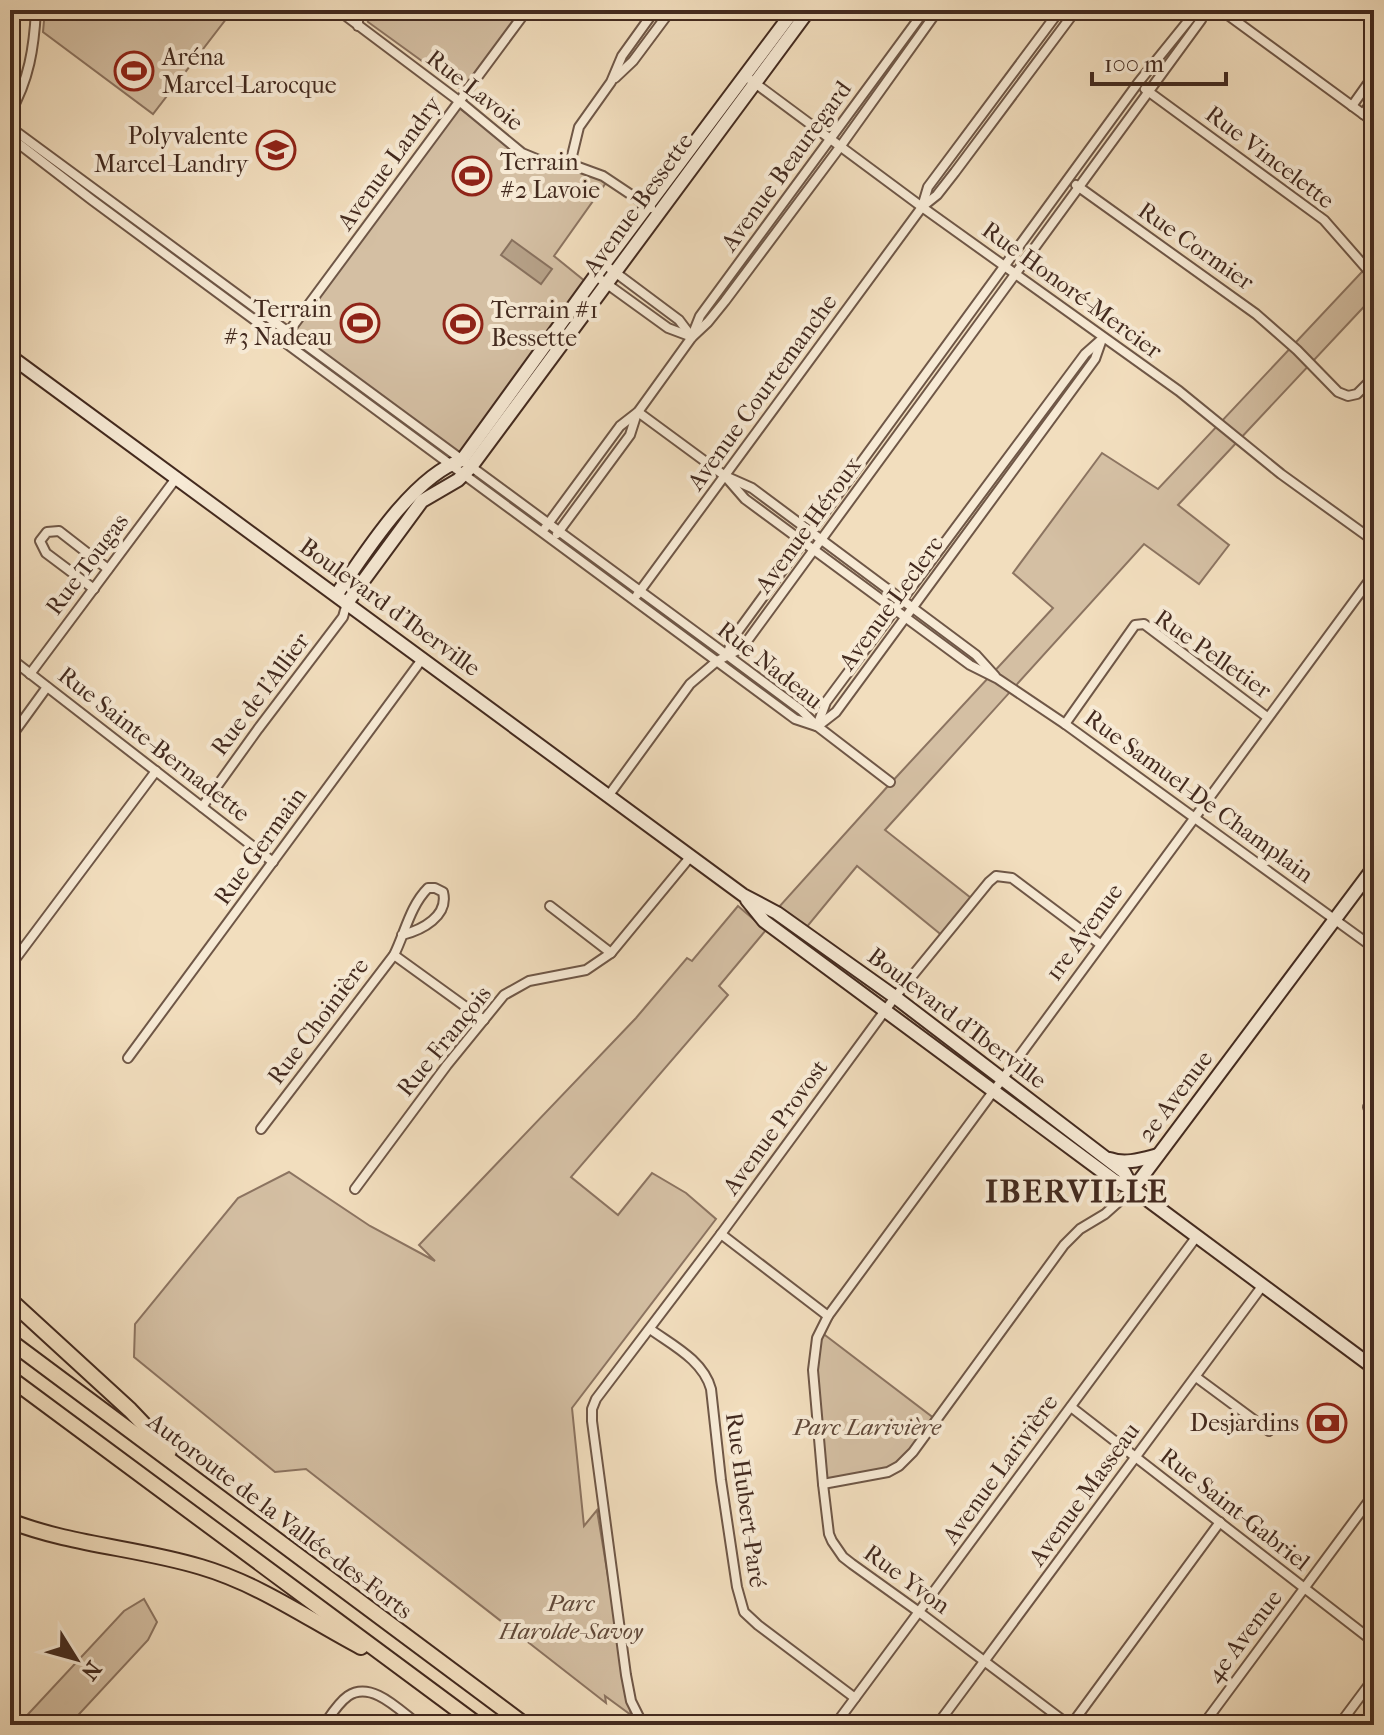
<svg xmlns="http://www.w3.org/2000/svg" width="1384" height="1735" font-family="'IM FELL French Canon',serif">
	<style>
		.green { fill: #d4bfa3; stroke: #8c7461; stroke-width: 2 }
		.water { fill: #b6a188; stroke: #88715e; stroke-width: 2 }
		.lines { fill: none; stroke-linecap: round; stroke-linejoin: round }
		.street-casing { stroke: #6f5747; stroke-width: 12 }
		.secondary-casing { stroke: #432a1f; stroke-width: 16 }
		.highway-casing { stroke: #432a1f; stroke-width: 18 }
		.street { stroke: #f7ead5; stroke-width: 8 }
		.secondary { stroke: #f7ead5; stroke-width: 12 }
		.highway { stroke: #f2debe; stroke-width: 14 }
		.labels { text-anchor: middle; stroke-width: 8; stroke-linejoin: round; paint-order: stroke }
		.poi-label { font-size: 24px; fill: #432a1f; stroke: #f7ead5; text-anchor: start }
		.street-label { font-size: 24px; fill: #432a1f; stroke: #f7ead5 }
		.park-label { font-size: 24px; font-style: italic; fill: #604839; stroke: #f7ead5 }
		.district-label { font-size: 32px; font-weight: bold; letter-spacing: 2px; fill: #432a1f; stroke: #f7ead5 }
	</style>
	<rect width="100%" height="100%" fill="#f2debe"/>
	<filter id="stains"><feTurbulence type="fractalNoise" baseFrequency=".0025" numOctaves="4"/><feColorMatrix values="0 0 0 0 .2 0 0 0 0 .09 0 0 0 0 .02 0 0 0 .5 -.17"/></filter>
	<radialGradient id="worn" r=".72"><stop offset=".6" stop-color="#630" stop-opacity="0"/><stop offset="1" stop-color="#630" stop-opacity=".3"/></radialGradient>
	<g class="green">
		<polygon points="45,10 233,10 153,114 43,32"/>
		<polygon points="364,10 531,10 469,95 368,22"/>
		<polygon points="459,108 519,152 610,177 554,256 586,282 462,460 289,332"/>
		<polygon points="1374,259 1374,296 1178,505 1229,545 1199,584 1144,544 885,830 971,898 944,937 857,866 806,928 778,908 888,786 1053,608 1013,573 1102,453 1158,489"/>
		<polygon points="738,906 766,930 719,986 728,995 571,1177 618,1215 652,1173 686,1193 716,1219 572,1408 584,1526 597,1510 631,1715 605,1696 606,1703 306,1469 275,1472 134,1357 135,1324 238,1198 289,1172 370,1226 435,1261 419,1245 636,1018 687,958 692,961"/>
		<polygon points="817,1329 935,1419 896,1467 823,1484 814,1409"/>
		<polygon points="144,1599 157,1622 148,1640 69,1725 18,1725 124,1611"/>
	</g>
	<polygon class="water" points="512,240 552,269 541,284 501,255"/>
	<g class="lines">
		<defs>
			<g id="street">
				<polyline points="338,10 459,101 522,153 539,160 570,164 603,176 651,208"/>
				<polyline points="1221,10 1374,122"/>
				<polyline points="358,26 358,10"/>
				<polyline points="744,75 922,207 1179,391 1281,474 1374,541"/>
				<polyline points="615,78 633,61 671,10"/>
				<polyline points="1145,89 1324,220 1374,277"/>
				<polyline points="1352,106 1374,75"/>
				<path d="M10,113C29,80 34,48 36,10"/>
				<polyline points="1363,114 1374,99"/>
				<polyline points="10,130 18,133 727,655 801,710 817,726 890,782"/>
				<polyline points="10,137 92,200 795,719 816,726"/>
				<polyline points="570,164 579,127 611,82 622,56 655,10"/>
				<polyline points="1076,185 1256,314 1297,350 1338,392 1348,396 1357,394 1374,377"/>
				<polyline points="922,207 928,187 1060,10"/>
				<polyline points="604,264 679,320 691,336"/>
				<polyline points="596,276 668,328 692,337"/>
				<polyline points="287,334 527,10"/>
				<polyline points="692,336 700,316 925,10"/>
				<polyline points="638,412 725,476 752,488 976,655 995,676"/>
				<polyline points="725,476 745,499 970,665 998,679 1065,724 1374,948"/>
				<polyline points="545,528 620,426 638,412 692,337 708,322 725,301 840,147 938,10"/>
				<polyline points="557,534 630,435 637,413"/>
				<polyline points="94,589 46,553 40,541 47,532 59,531 108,569"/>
				<polyline points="637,595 922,207 937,195 955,172 1076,10"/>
				<polyline points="727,655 733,638 1138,83 1197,10"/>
				<polyline points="10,658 273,862"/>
				<polyline points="30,674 177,477"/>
				<polyline points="1065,724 1135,625 1144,624 1267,717"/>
				<polyline points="817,726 826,702 1085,354 1103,338"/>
				<polyline points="818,726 836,712 1095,359 1101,342"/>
				<polyline points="10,738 47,687"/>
				<polyline points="609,795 690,684 717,661 742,648 1201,20 1205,10"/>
				<polyline points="202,807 258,729 343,617 347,603"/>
				<polyline points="550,906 611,953"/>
				<polyline points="394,955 484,1020"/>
				<polyline points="10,966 156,771"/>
				<polyline points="128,1058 423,658"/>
				<polyline points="1368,1107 1374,1100"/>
				<path d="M261,1129L394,955C405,933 410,906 428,888H435L443,892C449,916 422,930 402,935"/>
				<polyline points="355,1189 447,1065 504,995 529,981 586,970 611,953 691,856"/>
				<polyline points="721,1234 828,1316"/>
				<path d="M650,1329C672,1345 703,1360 711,1389L721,1480L737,1587L744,1612L758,1625L855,1698"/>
				<polyline points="1196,1377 1269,1431"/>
				<polyline points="1071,1407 1374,1642"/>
				<polyline points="823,1484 888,1472 899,1466 913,1452 1064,1245 1080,1229 1105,1214 1133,1189"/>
				<path d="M324,1725C331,1715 338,1703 348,1696C372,1680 400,1711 419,1725"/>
				<polyline points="643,1725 631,1701 626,1675 592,1421 592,1409 596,1399 721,1234 895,997 989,882 996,876 1012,878 1100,944"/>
				<polyline points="835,1725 1197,1236"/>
				<polyline points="937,1725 1263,1285"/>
				<polyline points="1069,1725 919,1612 852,1564 843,1557 832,1541 829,1534 823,1484 813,1370 817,1338 828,1316 1374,574"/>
				<polyline points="1071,1725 1220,1522"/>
				<polyline points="1203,1725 1374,1494"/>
				<polyline points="1339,1725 1374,1678"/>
			</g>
			<g id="secondary">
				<polyline points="10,356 743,895 777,913 895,997 1124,1172 1133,1189"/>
				<path d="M337,594C365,553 413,476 462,460L604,264L794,10"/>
				<polyline points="347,603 422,501 458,480 471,467 809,10"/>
				<polyline points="747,900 764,921 1115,1181 1133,1189 1374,1368"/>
				<path d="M1110,1159C1125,1165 1143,1159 1158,1155"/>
				<polyline points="1133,1189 1374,867"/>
			</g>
			<g id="highway">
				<polyline points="10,1300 130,1410 169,1451"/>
				<polyline points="10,1341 525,1725"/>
				<polyline points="10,1378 478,1725"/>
				<path d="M10,1521C71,1545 139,1548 201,1567C259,1584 308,1619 361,1647"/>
			</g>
		</defs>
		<use href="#street" class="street-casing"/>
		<use href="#secondary" class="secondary-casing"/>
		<use href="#highway" class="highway-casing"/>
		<use href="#street" class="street"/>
		<use href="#secondary" class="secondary"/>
		<use href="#highway" class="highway"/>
	</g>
	<defs>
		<symbol id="stadium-ring" viewBox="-11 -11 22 22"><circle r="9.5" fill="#f7ead5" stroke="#8f2418" stroke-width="1.5"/><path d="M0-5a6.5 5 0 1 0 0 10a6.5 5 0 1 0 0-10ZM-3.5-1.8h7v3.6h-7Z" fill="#8f2418"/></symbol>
		<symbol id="school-ring" viewBox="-11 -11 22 22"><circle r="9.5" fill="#f7ead5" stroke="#8f2418" stroke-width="1.5"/><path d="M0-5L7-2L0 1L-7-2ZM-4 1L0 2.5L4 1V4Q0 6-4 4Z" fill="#8f2418"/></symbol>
		<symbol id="bank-ring" viewBox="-11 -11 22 22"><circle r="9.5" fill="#f7ead5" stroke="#8f2418" stroke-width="1.5"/><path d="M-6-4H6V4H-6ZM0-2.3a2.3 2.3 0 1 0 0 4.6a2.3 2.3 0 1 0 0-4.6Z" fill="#8f2418"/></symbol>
	</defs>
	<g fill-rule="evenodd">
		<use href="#stadium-ring" x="112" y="49" width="44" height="44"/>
		<use href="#school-ring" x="254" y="128" width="44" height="44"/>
		<use href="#stadium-ring" x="450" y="154" width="44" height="44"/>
		<use href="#stadium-ring" x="338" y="301" width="44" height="44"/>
		<use href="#stadium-ring" x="441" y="302" width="44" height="44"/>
		<use href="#bank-ring" x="1305" y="1401" width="44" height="44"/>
	</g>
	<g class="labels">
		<g class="poi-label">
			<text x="162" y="65">Aréna<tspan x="162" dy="28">Marcel-Larocque</tspan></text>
			<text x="248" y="144" text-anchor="end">Polyvalente<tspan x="248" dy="28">Marcel-Landry</tspan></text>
			<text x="500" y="170">Terrain<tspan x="500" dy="28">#2 Lavoie</tspan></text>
			<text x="332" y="317" text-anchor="end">Terrain<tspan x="332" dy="28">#3 Nadeau</tspan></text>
			<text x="491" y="318">Terrain #1<tspan x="491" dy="28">Bessette</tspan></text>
			<text x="1299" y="1431" text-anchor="end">Desjardins</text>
		</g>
		<g class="street-label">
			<text transform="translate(475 90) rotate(38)" y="8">Rue Lavoie</text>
			<text transform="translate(1270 157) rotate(37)" y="8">Rue Vincelette</text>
			<text transform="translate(389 163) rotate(-54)" y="8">Avenue Landry</text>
			<text transform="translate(786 166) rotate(-54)" y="8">Avenue Beauregard</text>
			<text transform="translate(638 204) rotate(-54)" y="8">Avenue Bessette</text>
			<text transform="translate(1196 246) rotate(35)" y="8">Rue Cormier</text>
			<text transform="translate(1072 290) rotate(36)" y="8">Rue Honoré-Mercier</text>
			<text transform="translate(762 392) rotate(-54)" y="8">Avenue Courtemanche</text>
			<text transform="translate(808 525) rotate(-54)" y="8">Avenue Héroux</text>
			<text transform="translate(87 564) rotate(-53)" y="8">Rue Tougas</text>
			<text transform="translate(891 603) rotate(-54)" y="8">Avenue Leclerc</text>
			<text transform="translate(390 607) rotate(36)" y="8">Boulevard d'Iberville</text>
			<text transform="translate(1213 654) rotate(35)" y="8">Rue Pelletier</text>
			<text transform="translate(770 665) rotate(38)" y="8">Rue Nadeau</text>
			<text transform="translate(260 694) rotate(-53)" y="8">Rue de l'Allier</text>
			<text transform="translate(154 744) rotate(38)" y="8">Rue Sainte-Bernadette</text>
			<text transform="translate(1199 796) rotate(36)" y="8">Rue Samuel-De Champlain</text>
			<text transform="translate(260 846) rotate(-54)" y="8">Rue Germain</text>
			<text transform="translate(1084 932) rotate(-54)" y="8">1re Avenue</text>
			<text transform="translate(957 1018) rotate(37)" y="8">Boulevard d'Iberville</text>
			<text transform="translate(318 1021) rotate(-53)" y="8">Rue Choinière</text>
			<text transform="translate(444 1041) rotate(-51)" y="8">Rue François</text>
			<text transform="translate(1175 1096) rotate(-53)" y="8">2e Avenue</text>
			<text transform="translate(775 1127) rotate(-54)" y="8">Avenue Provost</text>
			<text transform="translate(1000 1469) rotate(-54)" y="8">Avenue Larivière</text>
			<text transform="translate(1084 1494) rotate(-54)" y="8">Avenue Masseau</text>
			<text transform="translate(746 1500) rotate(82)" y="8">Rue Hubert-Paré</text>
			<text transform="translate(1235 1509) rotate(38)" y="8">Rue Saint-Gabriel</text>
			<text transform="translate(280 1516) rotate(37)" y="8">Autoroute de la Vallée-des-Forts</text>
			<text transform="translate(907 1579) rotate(36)" y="8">Rue Yvon</text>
			<text transform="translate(1244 1636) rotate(-53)" y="8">4e Avenue</text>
		</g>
		<g class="park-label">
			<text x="867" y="1435">Parc Larivière</text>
			<text x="571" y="1611">Parc<tspan x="571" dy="28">Harolde-Savoy</tspan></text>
		</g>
		<g class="district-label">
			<text x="1077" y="1202">IBERVILLE</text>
		</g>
	</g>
	<rect width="1384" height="1735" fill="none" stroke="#f2debe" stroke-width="40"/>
	<rect x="12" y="12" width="1360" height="1711" fill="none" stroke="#432a1f" stroke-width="4"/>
	<rect x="20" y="20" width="1344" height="1695" fill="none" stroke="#432a1f" stroke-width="2"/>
	<g transform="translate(76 1659) rotate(127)" stroke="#f7ead5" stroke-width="6" paint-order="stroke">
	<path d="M0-6L14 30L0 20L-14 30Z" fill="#432a1f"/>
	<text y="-12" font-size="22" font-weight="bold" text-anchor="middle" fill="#432a1f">N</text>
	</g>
	<path d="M1092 72v12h134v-12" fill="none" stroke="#432a1f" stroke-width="4"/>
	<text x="1104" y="72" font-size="24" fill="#432a1f" stroke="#f7ead5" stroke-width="6" paint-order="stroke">100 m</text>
	<rect width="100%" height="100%" filter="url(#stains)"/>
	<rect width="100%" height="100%" fill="url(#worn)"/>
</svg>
